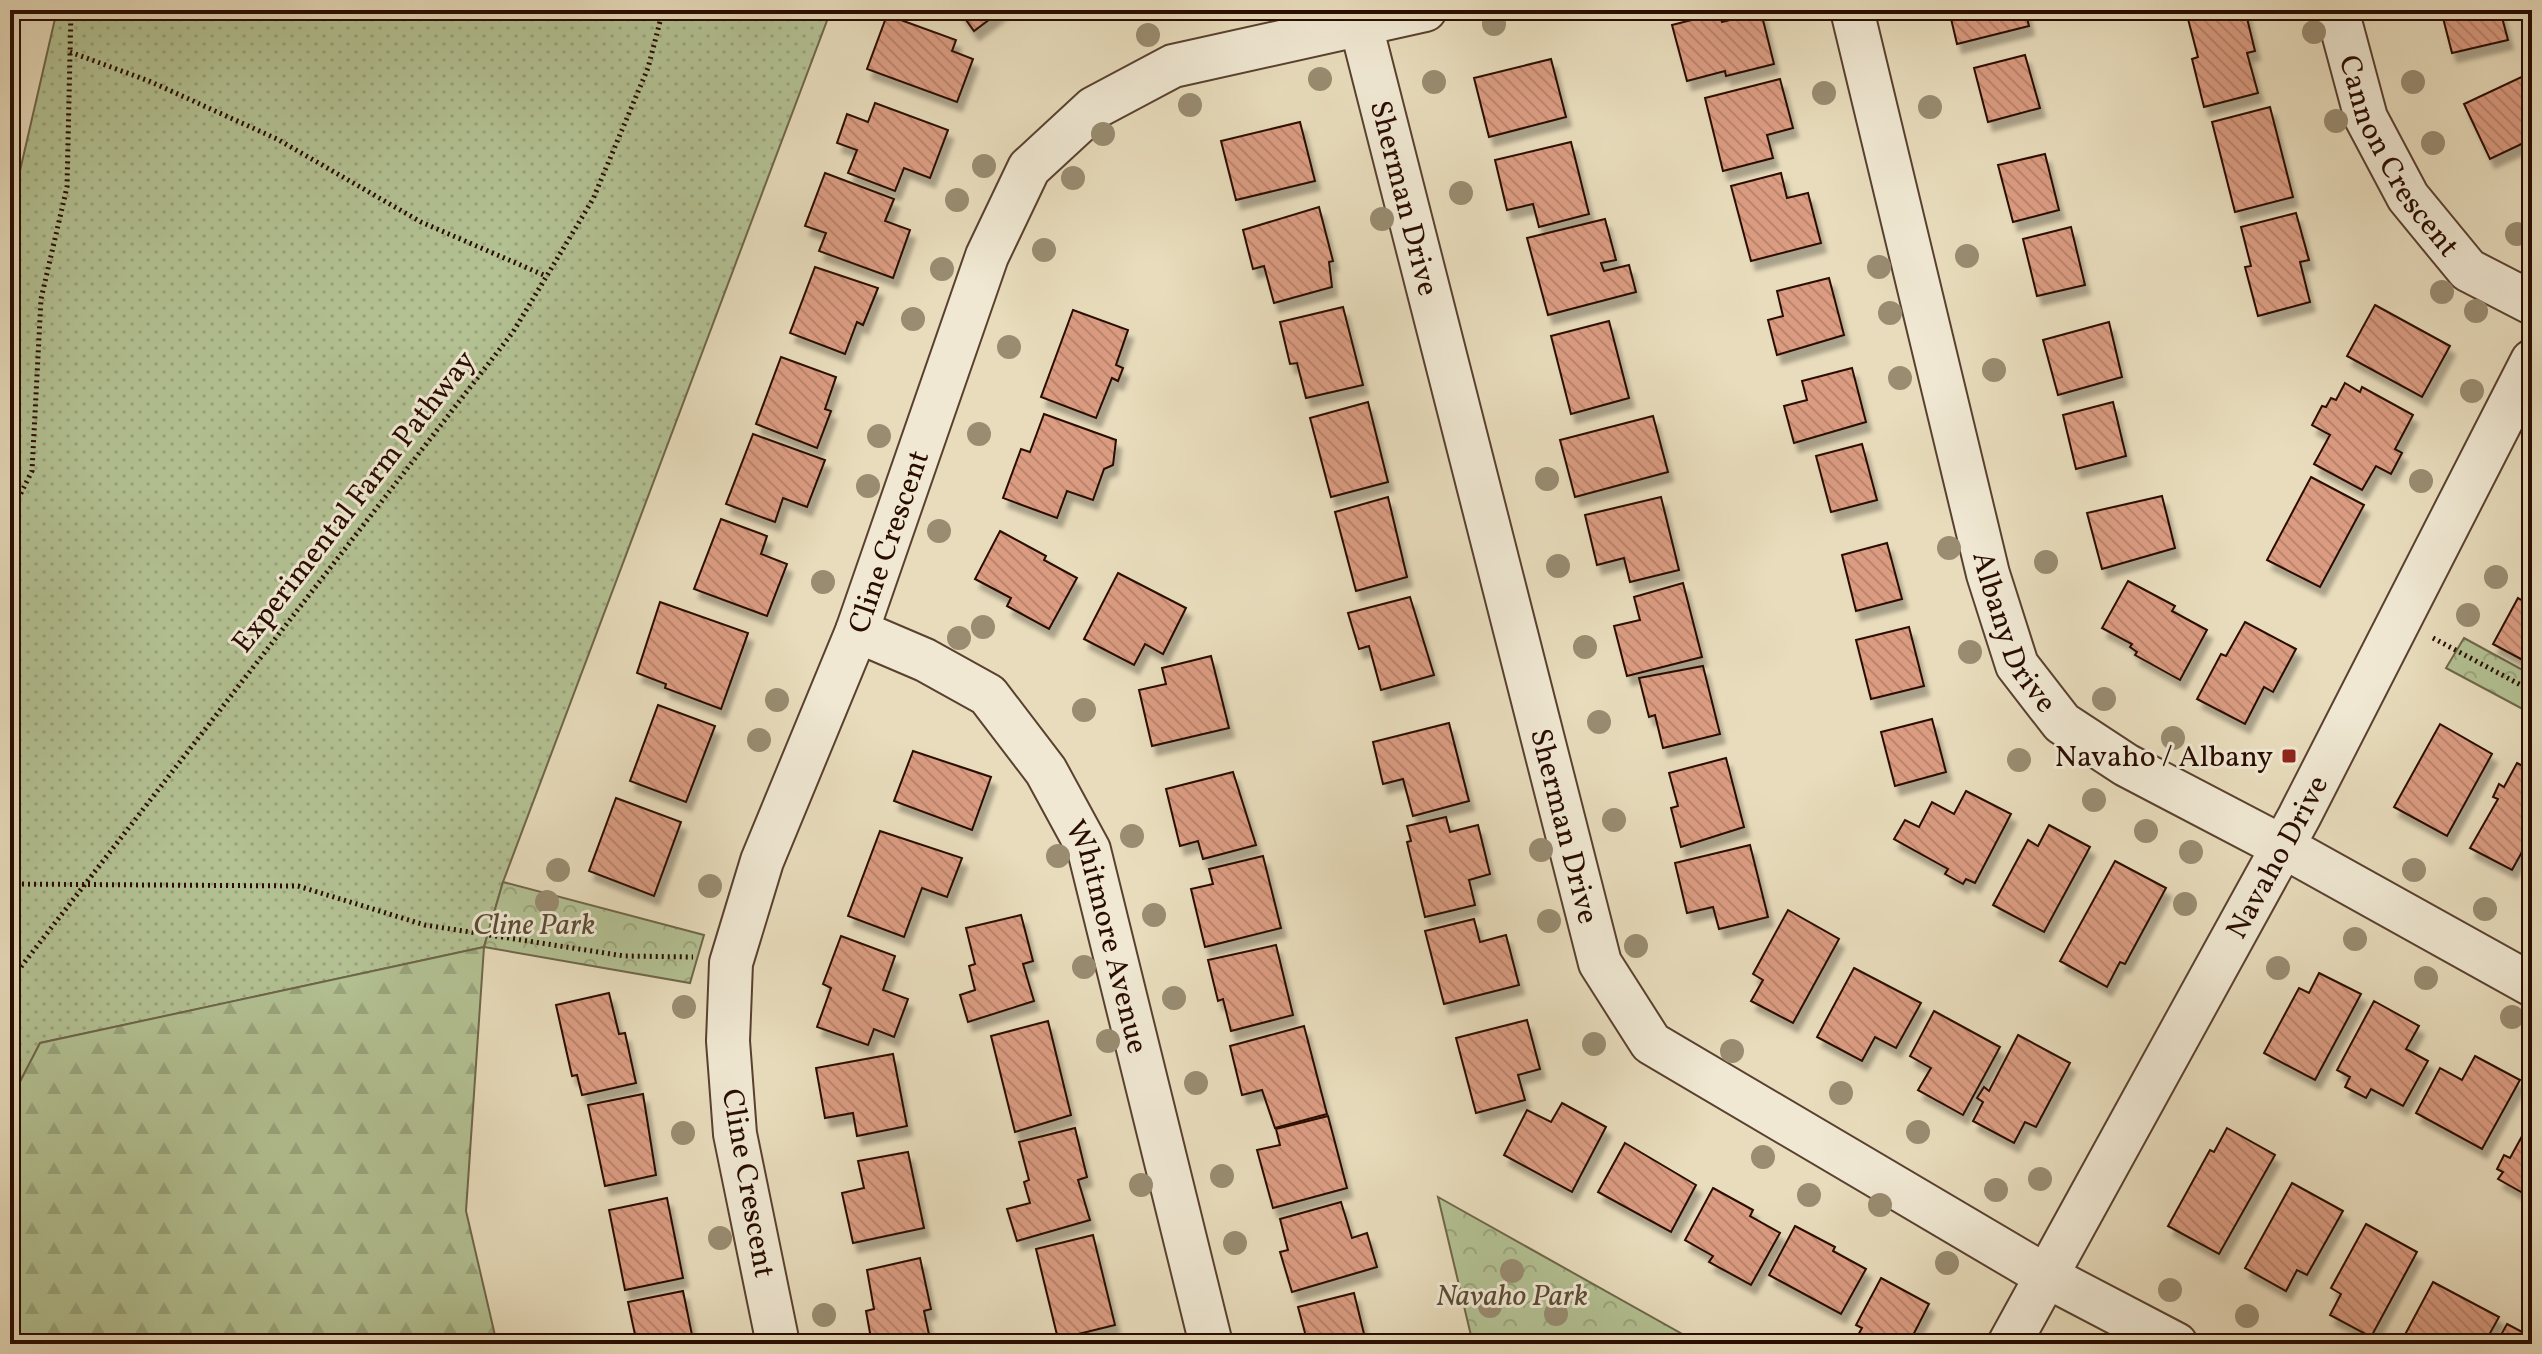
<svg xmlns="http://www.w3.org/2000/svg" width="2542" height="1354" font-family="Vollkorn,serif">
	<style>
		.grass { fill: url(#grass-dots); stroke: #6e664a; stroke-width: 2 }
		.forest { fill: url(#forest-firs); stroke: #6e664a; stroke-width: 2 }
		.park { fill: url(#park-crowns); stroke: #6e664a; stroke-width: 2 }
		.building { fill: url(#building-back-hatch); stroke: #290c00; stroke-width: 2; filter: url(#shadow) }
		.lines { fill: none; stroke-linecap: round; stroke-linejoin: round }
		.minor-casing { stroke: #59402f; stroke-width: 46 }
		.path { stroke: #290c00; stroke-width: 5; stroke-dasharray: 2 4; stroke-linecap: butt }
		.minor { stroke: #f0e8d3; stroke-width: 42 }
		.tree { fill: #998c71 }
		.poi-dot { fill: #8f2418; stroke: #f0e8d3; stroke-width: 3 }
		.labels { text-anchor: middle; stroke-width: 6; stroke-linejoin: round; paint-order: stroke }
		.street-label { font-size: 30px; fill: #290c00; stroke: #f0e8d3 }
		.poi-label { font-size: 30px; fill: #290c00; stroke: #f0e8d3; text-anchor: end }
		.park-label { font-size: 30px; font-style: italic; fill: #594b33; stroke: #f0e8d3 }
	</style>
	<defs>
		<pattern id="grass-dots" width="8" height="8" patternUnits="userSpaceOnUse" patternTransform="scale(2)"><rect width="8" height="8" fill="#b3c193"/><path d="M2 2h.1M6 6h.1" fill="none" stroke="#9aa57d" stroke-width="1.8" stroke-linecap="round"/></pattern>
		<pattern id="forest-firs" width="22" height="20" patternUnits="userSpaceOnUse" patternTransform="scale(2)"><rect width="22" height="20" fill="#b3c193"/><path d="M5 1l3.5 6h-7zM16 11l3.5 6h-7z" fill="#9aa57d"/></pattern>
		<pattern id="park-crowns" width="20" height="18" patternUnits="userSpaceOnUse" patternTransform="scale(2)"><rect width="20" height="18" fill="#b3c193"/><path d="M2 6a3 3 0 1 1 6 0M12 15a3 3 0 1 1 6 0" fill="none" stroke="#9aa57d"/></pattern>
		<pattern id="building-back-hatch" width="6" height="6" patternUnits="userSpaceOnUse" patternTransform="scale(2)"><rect width="6" height="6" fill="#db9c82"/><path d="M-1 5l2 2M0 0l6 6M5-1l2 2" fill="none" stroke="#bc856e"/></pattern>
		<filter id="shadow"><feDropShadow dx="5" dy="9" stdDeviation="2" flood-color="#0004"/></filter>
	</defs>
	<rect width="100%" height="100%" fill="#e8dcbc"/>
	<filter id="stains"><feTurbulence type="fractalNoise" baseFrequency=".0025" numOctaves="4"/><feColorMatrix values="0 0 0 0 .2 0 0 0 0 .09 0 0 0 0 .02 0 0 0 .5 -.17"/></filter>
	<radialGradient id="worn" r=".72"><stop offset=".6" stop-color="#630" stop-opacity="0"/><stop offset="1" stop-color="#630" stop-opacity=".3"/></radialGradient>
	<polygon class="grass" points="57,10 831,10 503,882 484,947 41,1043 10,1101 10,214"/>
	<polygon class="forest" points="484,947 466,1211 497,1344 10,1344 10,1101 40,1043"/>
	<g class="park">
		<polygon points="2464,638 2532,675 2532,714 2446,668"/>
		<polygon points="503,882 704,935 690,983 484,947"/>
		<polygon points="1438,1197 1700,1344 1473,1344"/>
	</g>
	<g class="building">
		<polygon points="959,10 1002,10 974,31"/>
		<polygon points="1949,10 2025,10 2029,26 1957,44"/>
		<polygon points="2223,10 2245,10 2255,51 2247,53 2258,93 2204,107 2192,59 2198,57 2188,19"/>
		<polygon points="2441,10 2500,10 2508,40 2452,53"/>
		<polygon points="1761,12 1774,64 1726,76 1725,71 1687,81 1672,25 1719,13 1722,22"/>
		<polygon points="887,15 956,40 952,51 973,59 957,102 867,69"/>
		<polygon points="2025,55 2040,108 1988,122 1974,68"/>
		<polygon points="1551,59 1566,117 1489,137 1474,78"/>
		<polygon points="2532,72 2532,139 2490,159 2464,104"/>
		<polygon points="1780,79 1793,128 1767,135 1773,158 1723,171 1705,98"/>
		<polygon points="875,103 948,130 930,178 904,168 895,191 848,173 857,150 837,143 847,114 868,122"/>
		<polygon points="2270,107 2293,197 2235,212 2212,122"/>
		<polygon points="1300,122 1315,181 1236,200 1221,141"/>
		<polygon points="1571,142 1589,214 1539,227 1533,204 1507,210 1495,160"/>
		<polygon points="2045,154 2059,210 2013,222 1998,165"/>
		<polygon points="825,173 894,199 885,221 910,230 893,278 819,251 826,233 805,226"/>
		<polygon points="1781,173 1787,198 1808,193 1821,243 1751,261 1731,186"/>
		<polygon points="1319,207 1333,261 1329,262 1332,287 1274,303 1264,266 1253,269 1243,230"/>
		<polygon points="2296,213 2309,260 2300,262 2310,302 2258,316 2245,267 2251,266 2241,227"/>
		<polygon points="1605,219 1616,260 1601,263 1604,271 1629,265 1636,292 1548,315 1527,238"/>
		<polygon points="2071,227 2085,285 2037,296 2023,239"/>
		<polygon points="815,267 878,288 863,325 857,322 845,354 790,333"/>
		<polygon points="1829,278 1844,335 1777,355 1768,320 1783,316 1777,291"/>
		<polygon points="2375,305 2450,346 2422,397 2347,356"/>
		<polygon points="1343,307 1363,385 1306,398 1297,363 1290,364 1280,322"/>
		<polygon points="1073,310 1128,330 1116,365 1123,368 1118,381 1112,378 1096,418 1041,397"/>
		<polygon points="1609,321 1629,398 1571,414 1551,336"/>
		<polygon points="2109,322 2122,377 2058,395 2043,340"/>
		<polygon points="781,357 836,377 825,409 831,411 817,448 756,424"/>
		<polygon points="1852,368 1866,422 1794,443 1784,406 1807,400 1802,381"/>
		<polygon points="2345,383 2360,392 2362,387 2413,415 2395,449 2402,453 2391,474 2376,466 2362,490 2314,464 2330,435 2312,425 2322,406 2326,407 2331,398 2336,400"/>
		<polygon points="1368,402 1388,482 1331,497 1310,418"/>
		<polygon points="2113,402 2126,456 2076,469 2063,415"/>
		<polygon points="1044,414 1116,440 1113,465 1104,469 1093,500 1067,491 1057,518 1003,498 1021,449 1030,452"/>
		<polygon points="1653,416 1668,472 1575,497 1560,440"/>
		<polygon points="753,434 825,460 807,507 783,498 775,522 726,504"/>
		<polygon points="1862,444 1877,500 1831,512 1816,456"/>
		<polygon points="2311,477 2364,505 2320,587 2267,560"/>
		<polygon points="2162,496 2175,548 2102,569 2087,513"/>
		<polygon points="1388,497 1407,577 1356,591 1335,512"/>
		<polygon points="1661,497 1679,570 1630,582 1624,558 1597,565 1585,515"/>
		<polygon points="721,519 767,536 761,554 787,564 767,616 694,589"/>
		<polygon points="1000,531 1046,556 1044,560 1077,578 1049,629 1007,606 1011,598 975,579"/>
		<polygon points="1887,543 1902,599 1856,611 1842,555"/>
		<polygon points="1118,573 1186,608 1163,654 1145,644 1134,665 1084,639"/>
		<polygon points="2128,581 2175,606 2172,611 2207,630 2180,680 2135,655 2137,652 2130,647 2132,644 2102,628"/>
		<polygon points="1683,583 1702,657 1627,676 1614,626 1640,620 1634,597"/>
		<polygon points="1410,597 1434,675 1381,690 1369,646 1359,649 1348,613"/>
		<polygon points="2518,598 2532,606 2532,665 2493,644"/>
		<polygon points="660,602 748,633 721,709 665,688 666,684 637,673"/>
		<polygon points="2245,622 2296,649 2273,692 2264,687 2245,724 2197,699 2221,654 2226,656"/>
		<polygon points="1909,627 1924,686 1871,699 1856,640"/>
		<polygon points="1211,656 1229,728 1152,746 1139,690 1166,684 1162,668"/>
		<polygon points="1703,666 1720,734 1663,748 1655,715 1649,717 1639,678"/>
		<polygon points="658,705 715,726 686,802 630,781"/>
		<polygon points="1932,719 1946,772 1895,786 1881,732"/>
		<polygon points="1449,723 1469,801 1413,816 1403,779 1383,784 1373,742"/>
		<polygon points="2440,724 2492,754 2447,836 2394,807"/>
		<polygon points="913,751 991,777 972,830 894,801"/>
		<polygon points="1726,758 1744,827 1681,847 1671,808 1678,806 1669,773"/>
		<polygon points="2517,763 2532,771 2532,855 2523,850 2512,870 2470,848 2498,799 2493,797 2499,784 2504,787"/>
		<polygon points="1233,772 1256,845 1203,859 1198,841 1180,846 1166,789"/>
		<polygon points="1966,791 2011,814 1975,883 1966,879 1963,884 1945,874 1948,869 1894,839 1905,820 1919,827 1932,802 1954,814"/>
		<polygon points="616,798 681,822 654,896 589,871"/>
		<polygon points="1446,817 1450,832 1478,825 1490,874 1469,880 1475,905 1425,917 1407,842 1411,841 1407,826"/>
		<polygon points="2049,825 2090,847 2044,932 1993,905 2028,840 2038,846"/>
		<polygon points="880,831 962,858 947,897 922,888 904,937 848,916"/>
		<polygon points="1750,845 1768,917 1719,929 1713,907 1687,913 1675,863"/>
		<polygon points="1263,856 1281,928 1205,947 1191,889 1213,884 1209,869"/>
		<polygon points="2115,861 2166,888 2125,964 2120,962 2107,987 2060,961"/>
		<polygon points="1788,910 1839,939 1793,1023 1751,1001 1763,980 1753,974"/>
		<polygon points="1021,915 1033,961 1023,964 1034,1001 968,1022 960,995 975,990 969,966 975,964 966,928"/>
		<polygon points="1474,919 1480,942 1506,935 1519,985 1444,1004 1425,931"/>
		<polygon points="841,936 895,956 883,990 908,999 894,1037 874,1029 868,1045 817,1027 831,988 823,984"/>
		<polygon points="1276,945 1293,1015 1231,1031 1223,999 1218,1001 1208,960"/>
		<polygon points="1854,968 1921,1003 1896,1048 1875,1037 1862,1061 1817,1037"/>
		<polygon points="2319,973 2361,994 2315,1080 2264,1053 2299,988 2309,993"/>
		<polygon points="609,993 619,1034 625,1033 636,1083 582,1095 577,1075 572,1076 556,1005"/>
		<polygon points="2374,1001 2419,1026 2406,1049 2428,1061 2403,1106 2371,1089 2366,1098 2345,1087 2350,1077 2337,1070"/>
		<polygon points="1934,1011 2000,1047 1963,1115 1918,1090 1931,1068 1910,1056"/>
		<polygon points="1527,1020 1540,1069 1518,1075 1525,1100 1476,1113 1456,1038"/>
		<polygon points="1048,1021 1071,1115 1015,1132 991,1036"/>
		<polygon points="1304,1026 1327,1114 1275,1128 1262,1090 1242,1095 1230,1046"/>
		<polygon points="2018,1035 2070,1063 2036,1127 2025,1122 2014,1143 1973,1121 1983,1102 1977,1098 1984,1087 1989,1091"/>
		<polygon points="893,1054 907,1126 857,1136 853,1113 825,1118 816,1068"/>
		<polygon points="2475,1056 2520,1080 2482,1149 2416,1113 2440,1068 2462,1080"/>
		<polygon points="643,1094 656,1175 605,1186 588,1105"/>
		<polygon points="1562,1103 1606,1127 1572,1192 1504,1155 1527,1110 1551,1122"/>
		<polygon points="1328,1116 1347,1188 1273,1208 1257,1150 1280,1145 1276,1129"/>
		<polygon points="2532,1118 2532,1198 2498,1179 2503,1172 2497,1169 2504,1155 2510,1158"/>
		<polygon points="1075,1128 1087,1177 1078,1180 1090,1220 1017,1241 1007,1209 1030,1203 1024,1182 1029,1180 1019,1142"/>
		<polygon points="2227,1128 2275,1155 2219,1254 2168,1226 2210,1150 2214,1152"/>
		<polygon points="1625,1143 1696,1185 1671,1232 1598,1192"/>
		<polygon points="908,1152 924,1228 853,1243 842,1193 864,1188 858,1161"/>
		<polygon points="2292,1183 2343,1211 2307,1275 2297,1270 2286,1291 2245,1268"/>
		<polygon points="1713,1188 1753,1210 1750,1216 1780,1233 1751,1285 1709,1262 1713,1256 1685,1240"/>
		<polygon points="667,1198 683,1278 625,1290 609,1210"/>
		<polygon points="1341,1202 1352,1238 1367,1233 1377,1267 1292,1292 1280,1252 1288,1250 1280,1219"/>
		<polygon points="2366,1224 2417,1252 2371,1337 2330,1315 2341,1294 2331,1288"/>
		<polygon points="1795,1226 1835,1247 1833,1251 1866,1269 1841,1314 1769,1275"/>
		<polygon points="1093,1235 1115,1325 1058,1339 1036,1249"/>
		<polygon points="920,1258 931,1309 924,1311 931,1344 872,1344 866,1311 874,1309 867,1270"/>
		<polygon points="1881,1278 1929,1304 1910,1341 1915,1344 1853,1344 1862,1328 1856,1325"/>
		<polygon points="2433,1282 2499,1317 2484,1344 2400,1344"/>
		<polygon points="683,1291 692,1335 687,1335 689,1344 637,1344 628,1302"/>
		<polygon points="1354,1293 1365,1338 1369,1337 1371,1344 1308,1344 1298,1307"/>
		<polygon points="2507,1324 2532,1337 2532,1344 2496,1344"/>
	</g>
	<g class="lines">
		<defs>
			<g id="minor">
				<path id="s1" d="M1357,10L1600,963L1651,1043L2046,1276L2176,1344"/>
				<path id="s2" d="M1852,10L1988,574L2017,665L2062,723L2126,765L2302,857L2532,985"/>
				<path id="s3" d="M2337,10L2366,118L2408,197L2468,270L2532,303"/>
				<path id="s4" d="M857,631L925,660L988,695L1046,771L1089,850L1211,1344"/>
				<path id="s5" d="M778,1344L735,1134L728,1041L731,963L762,861L857,631L987,256L1029,168L1094,108L1173,66L1425,10"/>
				<path id="s6" d="M2009,1344L2299,817L2532,361"/>
			</g>
		</defs>
		<use href="#minor" class="minor-casing"/>
		<g class="path">
			<polyline points="70,52 149,81 277,139 421,222 546,276"/>
			<polyline points="10,515 32,471 41,299 67,187 71,10"/>
			<polyline points="2433,638 2532,691"/>
			<polyline points="10,884 298,886 425,925 624,956 693,957"/>
			<polyline points="10,981 513,332 593,199 648,68 663,10"/>
		</g>
		<use href="#minor" class="minor"/>
	</g>
	<g class="tree">
		<circle cx="1494" cy="24" r="12"/>
		<circle cx="2314" cy="32" r="12"/>
		<circle cx="1148" cy="35" r="12"/>
		<circle cx="1320" cy="79" r="12"/>
		<circle cx="1434" cy="82" r="12"/>
		<circle cx="2413" cy="82" r="12"/>
		<circle cx="1824" cy="93" r="12"/>
		<circle cx="1190" cy="105" r="12"/>
		<circle cx="1930" cy="107" r="12"/>
		<circle cx="2336" cy="121" r="12"/>
		<circle cx="1103" cy="134" r="12"/>
		<circle cx="2433" cy="143" r="12"/>
		<circle cx="984" cy="166" r="12"/>
		<circle cx="1073" cy="178" r="12"/>
		<circle cx="1461" cy="193" r="12"/>
		<circle cx="957" cy="200" r="12"/>
		<circle cx="1382" cy="219" r="12"/>
		<circle cx="2517" cy="234" r="12"/>
		<circle cx="1044" cy="250" r="12"/>
		<circle cx="1967" cy="256" r="12"/>
		<circle cx="1879" cy="267" r="12"/>
		<circle cx="942" cy="269" r="12"/>
		<circle cx="2442" cy="292" r="12"/>
		<circle cx="2476" cy="311" r="12"/>
		<circle cx="1890" cy="313" r="12"/>
		<circle cx="913" cy="319" r="12"/>
		<circle cx="1009" cy="347" r="12"/>
		<circle cx="1994" cy="370" r="12"/>
		<circle cx="1900" cy="378" r="12"/>
		<circle cx="2472" cy="391" r="12"/>
		<circle cx="979" cy="434" r="12"/>
		<circle cx="879" cy="436" r="12"/>
		<circle cx="1547" cy="479" r="12"/>
		<circle cx="2421" cy="481" r="12"/>
		<circle cx="868" cy="486" r="12"/>
		<circle cx="939" cy="531" r="12"/>
		<circle cx="1949" cy="548" r="12"/>
		<circle cx="2046" cy="562" r="12"/>
		<circle cx="1558" cy="566" r="12"/>
		<circle cx="2496" cy="577" r="12"/>
		<circle cx="823" cy="582" r="12"/>
		<circle cx="2468" cy="615" r="12"/>
		<circle cx="983" cy="627" r="12"/>
		<circle cx="959" cy="638" r="12"/>
		<circle cx="1585" cy="647" r="12"/>
		<circle cx="1970" cy="652" r="12"/>
		<circle cx="2104" cy="699" r="12"/>
		<circle cx="777" cy="700" r="12"/>
		<circle cx="1084" cy="710" r="12"/>
		<circle cx="1599" cy="722" r="12"/>
		<circle cx="2173" cy="738" r="12"/>
		<circle cx="759" cy="740" r="12"/>
		<circle cx="2019" cy="760" r="12"/>
		<circle cx="2094" cy="800" r="12"/>
		<circle cx="1614" cy="820" r="12"/>
		<circle cx="2146" cy="831" r="12"/>
		<circle cx="1132" cy="836" r="12"/>
		<circle cx="1541" cy="850" r="12"/>
		<circle cx="2191" cy="852" r="12"/>
		<circle cx="1058" cy="856" r="12"/>
		<circle cx="558" cy="870" r="12"/>
		<circle cx="2414" cy="870" r="12"/>
		<circle cx="710" cy="886" r="12"/>
		<circle cx="547" cy="902" r="12"/>
		<circle cx="2185" cy="904" r="12"/>
		<circle cx="2485" cy="909" r="12"/>
		<circle cx="1154" cy="915" r="12"/>
		<circle cx="1549" cy="921" r="12"/>
		<circle cx="2355" cy="939" r="12"/>
		<circle cx="1636" cy="946" r="12"/>
		<circle cx="1084" cy="967" r="12"/>
		<circle cx="2278" cy="968" r="12"/>
		<circle cx="2426" cy="978" r="12"/>
		<circle cx="1174" cy="998" r="12"/>
		<circle cx="684" cy="1007" r="12"/>
		<circle cx="2512" cy="1017" r="12"/>
		<circle cx="1108" cy="1041" r="12"/>
		<circle cx="1594" cy="1044" r="12"/>
		<circle cx="1732" cy="1051" r="12"/>
		<circle cx="1196" cy="1083" r="12"/>
		<circle cx="1841" cy="1093" r="12"/>
		<circle cx="1918" cy="1132" r="12"/>
		<circle cx="683" cy="1133" r="12"/>
		<circle cx="1763" cy="1157" r="12"/>
		<circle cx="1222" cy="1176" r="12"/>
		<circle cx="2040" cy="1179" r="12"/>
		<circle cx="1141" cy="1185" r="12"/>
		<circle cx="1996" cy="1190" r="12"/>
		<circle cx="1809" cy="1195" r="12"/>
		<circle cx="1880" cy="1205" r="12"/>
		<circle cx="720" cy="1238" r="12"/>
		<circle cx="1235" cy="1243" r="12"/>
		<circle cx="1947" cy="1263" r="12"/>
		<circle cx="1512" cy="1271" r="12"/>
		<circle cx="2170" cy="1290" r="12"/>
		<circle cx="1490" cy="1306" r="12"/>
		<circle cx="1556" cy="1314" r="12"/>
		<circle cx="824" cy="1315" r="12"/>
		<circle cx="2247" cy="1316" r="12"/>
	</g>
	<rect class="poi-dot" x="2281" y="748" width="16" height="16" rx="4"/>
	<g class="labels">
		<g class="street-label">
			<text dy="10" stroke="none"><textPath href="#s3" startOffset="160">Cannon Crescent</textPath></text>
			<text dy="10" stroke="none"><textPath href="#s1" startOffset="194">Sherman Drive</textPath></text>
			<text transform="translate(353 501) rotate(-52)" y="10">Experimental Farm Pathway</text>
			<text dy="10" stroke="none"><textPath href="#s5" startOffset="836">Cline Crescent</textPath></text>
			<text dy="10" stroke="none"><textPath href="#s2" startOffset="644">Albany Drive</textPath></text>
			<text dy="10" stroke="none"><textPath href="#s1" startOffset="842">Sherman Drive</textPath></text>
			<text dy="10" stroke="none"><textPath href="#s6" startOffset="556">Navaho Drive</textPath></text>
			<text dy="10" stroke="none"><textPath href="#s4" startOffset="420">Whitmore Avenue</textPath></text>
			<text transform="translate(749 1183) rotate(80)" y="10">Cline Crescent</text>
		</g>
		<g class="poi-label">
			<text x="2273" y="766">Navaho / Albany</text>
		</g>
		<g class="park-label">
			<text x="534" y="934">Cline Park</text>
			<text x="1512" y="1305">Navaho Park</text>
		</g>
	</g>
	<rect width="2542" height="1354" fill="none" stroke="#e8dcbc" stroke-width="40"/>
	<rect x="12" y="12" width="2518" height="1330" fill="none" stroke="#290c00" stroke-width="4"/>
	<rect x="20" y="20" width="2502" height="1314" fill="none" stroke="#290c00" stroke-width="2"/>
	<rect width="100%" height="100%" filter="url(#stains)"/>
	<rect width="100%" height="100%" fill="url(#worn)"/>
</svg>
